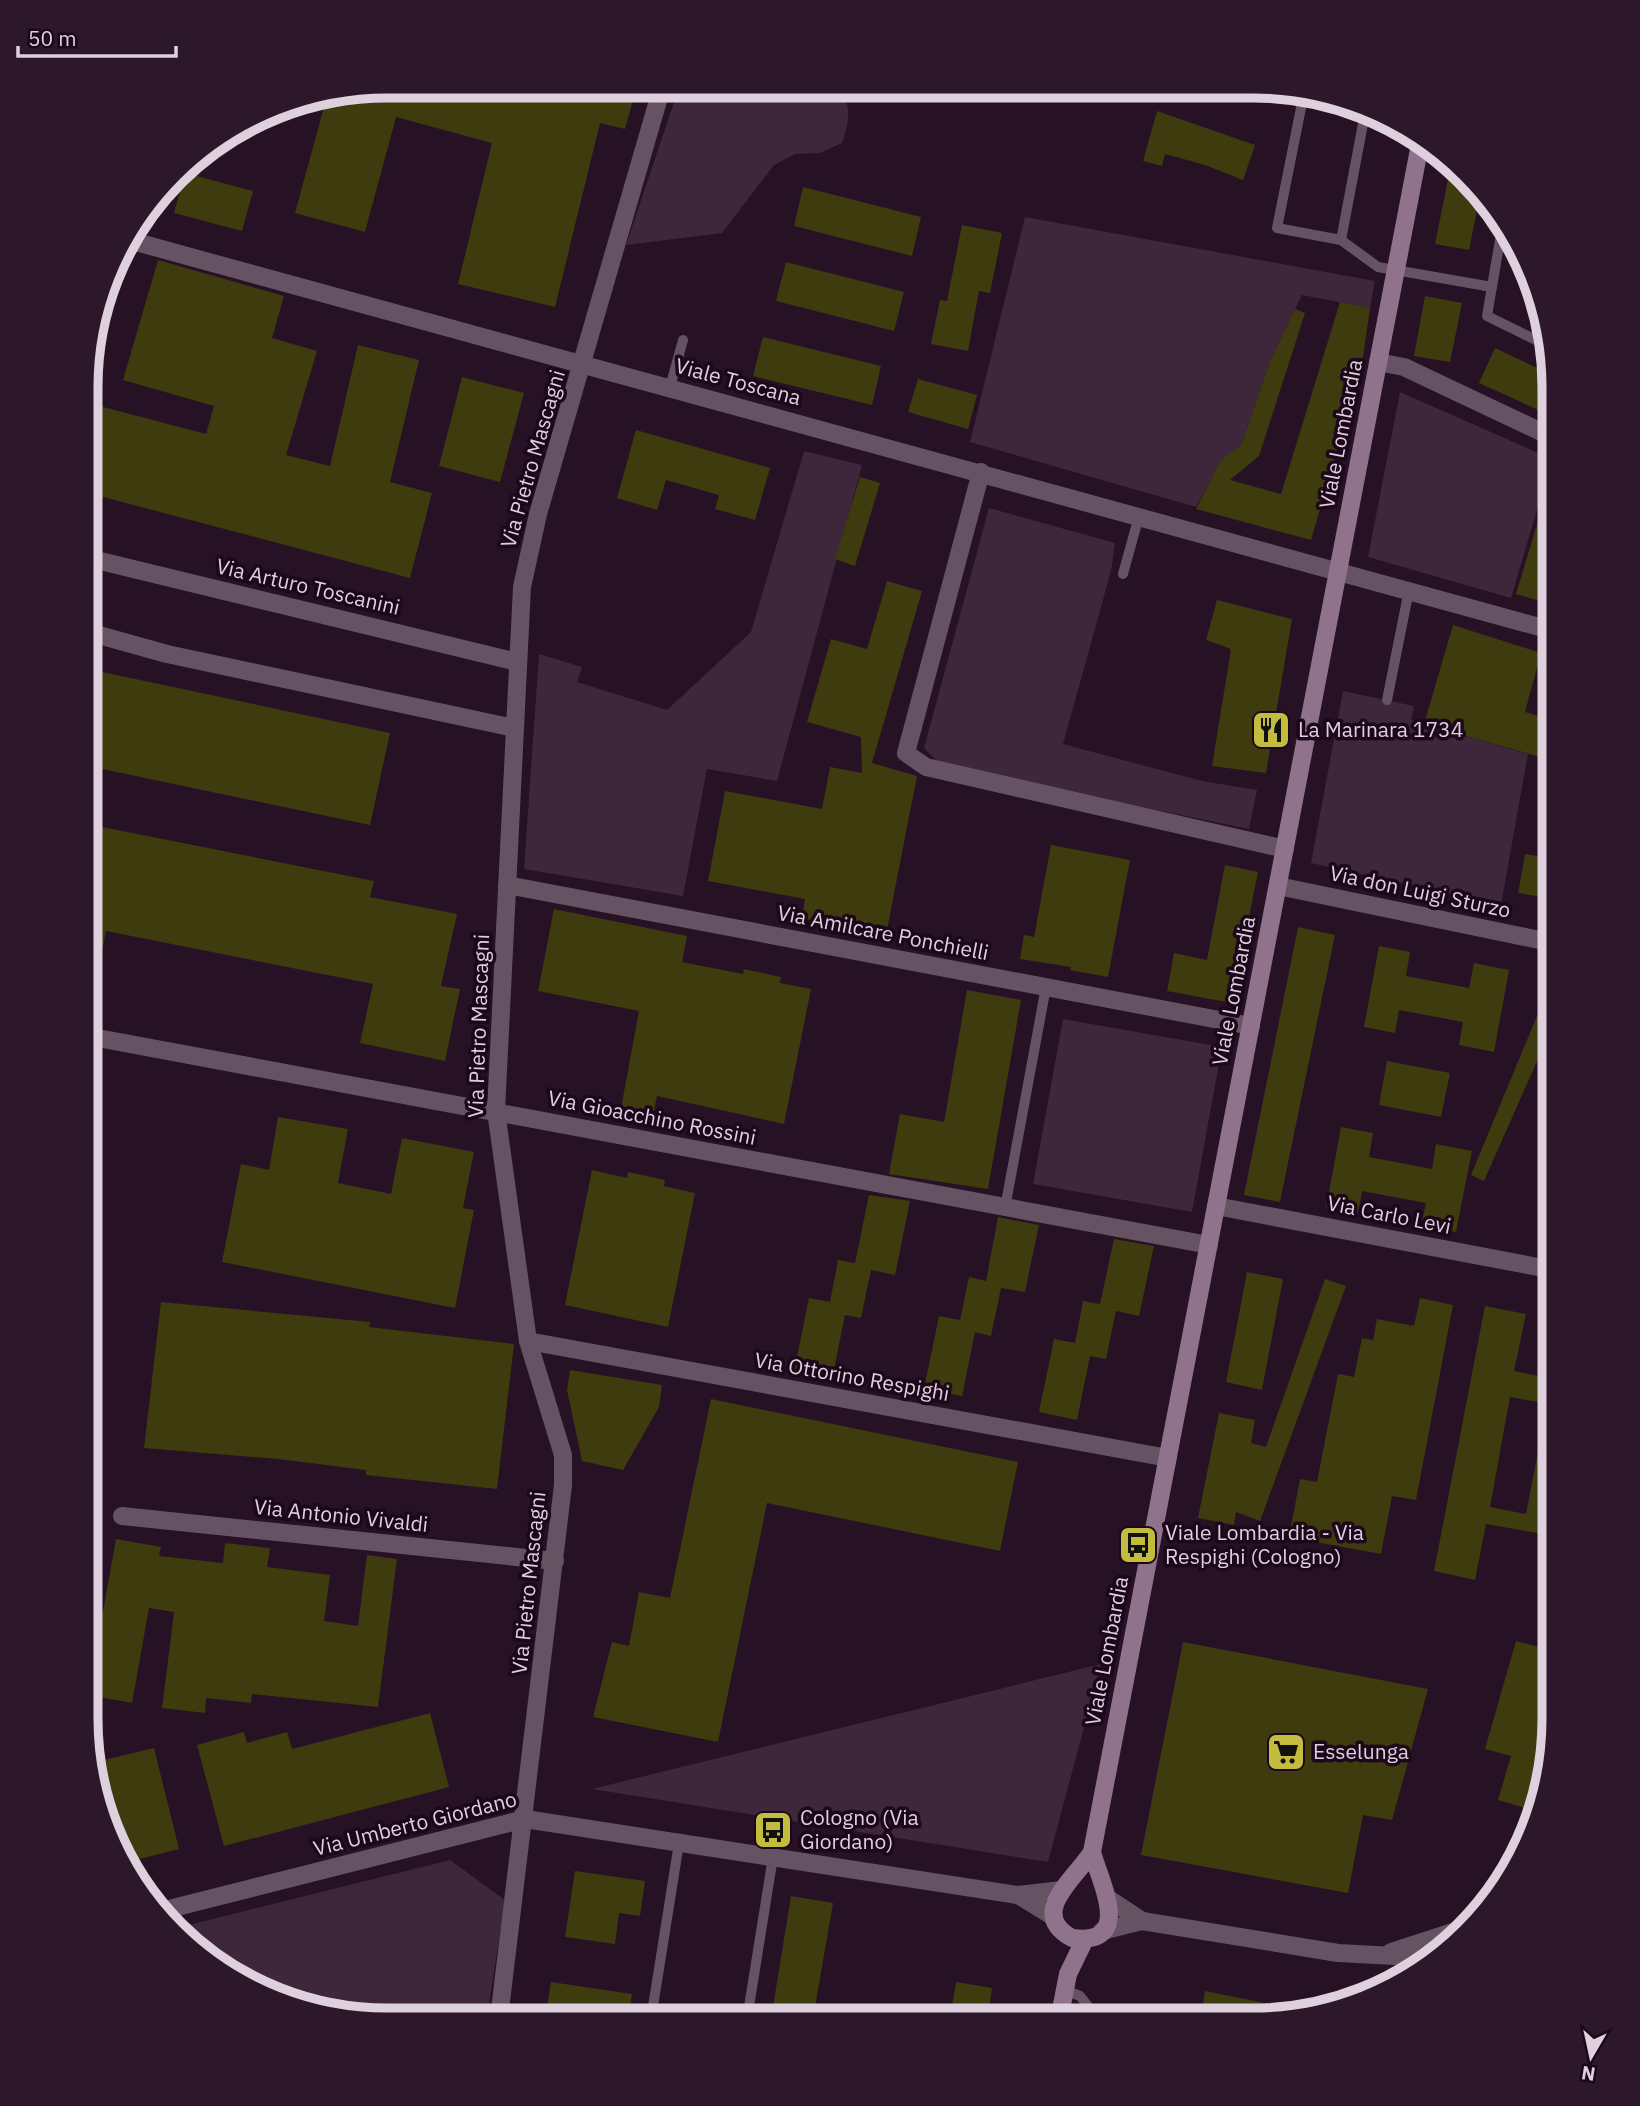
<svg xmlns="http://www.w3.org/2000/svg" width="1640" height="2106" font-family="'IBM Plex Sans',sans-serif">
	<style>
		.green { fill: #3e263b }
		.building { fill: #3e3b0f }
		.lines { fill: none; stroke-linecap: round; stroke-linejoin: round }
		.lane { stroke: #655262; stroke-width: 10 }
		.street { stroke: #655262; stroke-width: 18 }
		.secondary { stroke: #8f728c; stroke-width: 18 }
		.labels { text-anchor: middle; stroke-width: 7; stroke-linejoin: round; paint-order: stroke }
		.street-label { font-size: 21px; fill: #dfd0dd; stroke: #1d081b }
		.poi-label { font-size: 21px; fill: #dfd0dd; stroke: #1d081b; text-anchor: start }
		.rim { fill: none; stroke: #dfd0dd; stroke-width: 9 }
	</style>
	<rect width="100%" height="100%" fill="#271125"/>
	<g class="green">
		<path d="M679,87H838C853,105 849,122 842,143L820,153L795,154L774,165L722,233L626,245Z"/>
		<polygon points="1025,217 1375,281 1370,308 1302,295 1271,359 1241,445 1220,462 1196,507 970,442"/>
		<polygon points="1400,392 1552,459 1511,598 1368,557"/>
		<polygon points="804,451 862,465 777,781 707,769 683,896 524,869 539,654 582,667 577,682 667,710 751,632"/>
		<polygon points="989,508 1115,543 1111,571 1063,744 1202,781 1257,790 1249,829 942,766 924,748"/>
		<polygon points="1343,691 1414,706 1411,720 1528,754 1501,905 1311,863"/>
		<polygon points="1063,1019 1222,1047 1192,1212 1033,1184"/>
		<polygon points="1101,1664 1048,1862 592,1789"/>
		<polygon points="450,1860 505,1900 487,2018 348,2018 219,1969 173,1929"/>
	</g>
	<g class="building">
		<polygon points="387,86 637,86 625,129 600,123 555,307 458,284 492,143 396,117 365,232 295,213 327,96"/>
		<polygon points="1157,111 1255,145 1243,180 1205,165 1165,154 1162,166 1143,161"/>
		<polygon points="1451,165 1479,200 1469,250 1435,244"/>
		<polygon points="185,173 253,191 242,231 174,213"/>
		<polygon points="803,187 921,217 912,256 794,226"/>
		<polygon points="962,225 1002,233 990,293 979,291 968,351 931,344 940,300 947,301"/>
		<polygon points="158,260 284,296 272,338 317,351 286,455 330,466 358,345 419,360 390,482 432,493 410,578 88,493 88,403 206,434 214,406 123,380"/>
		<polygon points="786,262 904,292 894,331 776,301"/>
		<polygon points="1425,296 1462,303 1450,362 1414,356"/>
		<polygon points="1340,302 1370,308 1362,364 1311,540 1196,509 1220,461 1241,445 1271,359 1295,309 1305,313 1259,456 1230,480 1281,494"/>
		<polygon points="763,337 881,366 872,405 753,376"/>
		<polygon points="1495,348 1552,375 1554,417 1479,383"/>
		<polygon points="462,377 524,393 500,482 439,466"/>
		<polygon points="918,379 977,395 968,429 908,412"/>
		<polygon points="636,430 770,468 755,520 715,509 719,495 666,480 657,510 617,498"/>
		<polygon points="860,477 880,483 855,566 835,559"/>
		<polygon points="1538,521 1554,525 1554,564 1543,602 1516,594"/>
		<polygon points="887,581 922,591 872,763 917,776 886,935 802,918 805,899 708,881 725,791 822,809 830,767 862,773 861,737 807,722 831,639 867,649"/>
		<polygon points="1217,600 1292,619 1266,773 1212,766 1231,649 1206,640"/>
		<polygon points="1453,625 1541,653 1525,712 1542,717 1537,734 1554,739 1554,761 1424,724"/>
		<polygon points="88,669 390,733 370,825 88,766"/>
		<polygon points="87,824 374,881 370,897 457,914 441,986 460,989 445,1061 360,1043 373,984 106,931 95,987 87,986"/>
		<polygon points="1051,845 1130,860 1108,977 1070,970 1071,967 1020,959 1024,935 1034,937"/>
		<polygon points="1525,854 1554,859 1554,899 1518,893"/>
		<polygon points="1225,865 1258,872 1232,1003 1167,991 1174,953 1207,960"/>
		<polygon points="554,909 687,936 682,962 743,974 744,969 781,977 780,983 811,989 784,1124 657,1096 651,1125 619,1119 639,1011 538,991"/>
		<polygon points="1298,927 1335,935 1280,1202 1244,1195"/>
		<polygon points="1379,946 1410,952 1406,976 1469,988 1474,963 1509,970 1494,1052 1459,1045 1463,1022 1399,1010 1395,1033 1364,1027"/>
		<polygon points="1554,975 1554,1023 1484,1181 1471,1175"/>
		<polygon points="967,990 1021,1000 988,1189 889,1174 900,1114 944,1122"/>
		<polygon points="1387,1061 1450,1073 1441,1117 1379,1105"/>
		<polygon points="278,1117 348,1129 338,1183 391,1194 402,1138 474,1152 463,1208 474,1210 455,1308 222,1262 241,1164 269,1170"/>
		<polygon points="1341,1127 1373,1133 1369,1157 1432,1169 1436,1144 1472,1151 1456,1232 1421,1226 1426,1203 1362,1191 1358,1214 1326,1208"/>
		<polygon points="592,1170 627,1178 628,1172 665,1180 664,1186 695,1193 668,1327 565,1305"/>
		<polygon points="869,1195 910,1201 895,1275 871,1270 861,1318 845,1315 832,1379 794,1372 809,1298 830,1302 838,1260 855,1263"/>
		<polygon points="998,1217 1039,1225 1025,1292 1001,1288 991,1336 975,1332 962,1396 924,1389 939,1316 960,1320 969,1277 986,1281"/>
		<polygon points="1114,1239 1154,1246 1139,1316 1116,1311 1106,1359 1090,1356 1077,1420 1039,1412 1054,1339 1075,1343 1083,1301 1100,1304"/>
		<polygon points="1247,1272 1283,1279 1262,1390 1226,1382"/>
		<polygon points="1325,1279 1346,1286 1260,1521 1236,1512 1234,1525 1198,1518 1219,1413 1255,1420 1251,1443 1266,1447"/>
		<polygon points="1420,1298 1453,1305 1416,1500 1392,1496 1381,1554 1289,1537 1300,1479 1317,1482 1338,1374 1354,1377 1362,1338 1373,1340 1377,1319 1414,1326"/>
		<polygon points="161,1302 370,1322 369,1327 514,1344 497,1489 366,1475 366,1470 278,1459 144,1448"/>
		<polygon points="1485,1306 1526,1314 1514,1371 1554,1379 1554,1405 1510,1397 1490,1507 1526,1514 1545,1416 1554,1416 1554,1536 1486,1524 1475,1580 1434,1571"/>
		<polygon points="570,1370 662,1385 659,1407 623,1470 582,1461 567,1390"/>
		<polygon points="711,1399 1018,1462 1000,1551 767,1503 718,1742 593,1717 612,1642 629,1646 639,1592 670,1598"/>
		<polygon points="116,1539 161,1547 159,1556 223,1563 225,1543 270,1548 267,1567 330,1575 324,1621 358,1626 367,1555 397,1559 378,1707 252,1694 251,1703 206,1698 205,1713 162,1708 174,1612 149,1608 132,1703 88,1695"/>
		<polygon points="1516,1641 1554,1651 1554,1734 1532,1810 1498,1800 1511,1756 1485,1749"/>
		<polygon points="1183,1642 1428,1689 1392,1820 1363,1815 1348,1893 1141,1855"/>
		<polygon points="430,1713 449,1787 224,1846 197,1745 244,1732 247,1743 287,1732 292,1749"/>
		<polygon points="154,1748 179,1849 124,1863 117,1853 96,1762"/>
		<polygon points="575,1871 645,1881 640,1916 619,1913 615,1944 565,1937"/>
		<polygon points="791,1896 833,1903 813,2019 771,2019"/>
		<polygon points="551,1982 632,1994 628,2019 545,2018"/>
		<polygon points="956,1982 992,1988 987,2020 950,2019"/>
		<polygon points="1205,1991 1299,2010 1254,2020 1200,2020"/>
	</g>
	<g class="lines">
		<g class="lane">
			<polyline points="1304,93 1277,228 1341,240"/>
			<polyline points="1366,108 1341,240 1378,267 1492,287"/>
			<polyline points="1502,228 1487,316 1544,344"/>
			<polyline points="670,387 683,340"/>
			<polyline points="1123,574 1139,516"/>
			<polyline points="1387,700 1409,590"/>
			<polyline points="1005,1208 1046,987"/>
			<polyline points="1065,1990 1080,1996 1091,2010 1089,2020"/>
			<polyline points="651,2019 679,1843"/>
			<polyline points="747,2019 773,1857"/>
		</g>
		<g class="street">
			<polyline points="125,239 1554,631"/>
			<polyline points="1378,362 1404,367 1554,438"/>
			<polyline points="981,472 906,753 926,767 1285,849"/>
			<polyline points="88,558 517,662"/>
			<polyline points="88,632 167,654 514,728"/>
			<polyline points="507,885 1251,1026"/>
			<polyline points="1278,886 1554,943"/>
			<polyline points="87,1036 1209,1245"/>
			<polyline points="1216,1206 1554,1270"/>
			<polyline points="528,1341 1168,1458"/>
			<polyline points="122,1516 555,1561"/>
			<polyline points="1018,1895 1054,1917"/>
			<polyline points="1109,1899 1142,1921"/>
			<polyline points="157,1912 525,1819 1018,1895 1062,1890"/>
			<polyline points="1102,1931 1142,1921 1338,1953 1433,1958"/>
			<polyline points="1391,1952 1468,1927"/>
			<polyline points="499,2018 563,1485 563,1455 528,1341 496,1111 522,587 538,514 662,87"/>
		</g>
		<g class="secondary">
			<path d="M1092,1852C1100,1882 1135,1946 1072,1938C1027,1913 1076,1878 1092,1852L1421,139"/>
			<polyline points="1059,2020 1068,1974 1085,1939"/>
		</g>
	</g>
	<defs>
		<symbol id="restaurant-square" viewBox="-11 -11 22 22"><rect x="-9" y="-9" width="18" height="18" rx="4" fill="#c4bc3e" stroke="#1d081b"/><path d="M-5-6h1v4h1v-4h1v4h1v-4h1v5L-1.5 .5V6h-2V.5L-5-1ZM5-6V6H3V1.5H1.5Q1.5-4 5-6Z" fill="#111"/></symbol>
		<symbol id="bus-square" viewBox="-11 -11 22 22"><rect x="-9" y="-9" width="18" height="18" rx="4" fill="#c4bc3e" stroke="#1d081b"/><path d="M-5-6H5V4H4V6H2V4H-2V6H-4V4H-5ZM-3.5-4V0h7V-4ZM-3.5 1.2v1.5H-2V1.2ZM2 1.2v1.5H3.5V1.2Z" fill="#111"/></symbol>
		<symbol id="supermarket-square" viewBox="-11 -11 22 22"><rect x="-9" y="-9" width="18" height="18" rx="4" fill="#c4bc3e" stroke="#1d081b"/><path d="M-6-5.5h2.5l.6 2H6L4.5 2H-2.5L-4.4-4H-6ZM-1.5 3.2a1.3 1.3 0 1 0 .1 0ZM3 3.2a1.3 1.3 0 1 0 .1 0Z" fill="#111"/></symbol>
	</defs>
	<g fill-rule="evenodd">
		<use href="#restaurant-square" x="1249" y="708" width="44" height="44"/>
		<use href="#bus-square" x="1116" y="1523" width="44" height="44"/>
		<use href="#supermarket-square" x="1264" y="1730" width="44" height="44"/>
		<use href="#bus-square" x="751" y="1808" width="44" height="44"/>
	</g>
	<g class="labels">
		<g class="street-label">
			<text transform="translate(738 382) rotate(15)" y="7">Viale Toscana</text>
			<text transform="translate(1341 434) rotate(-79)" y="7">Viale Lombardia</text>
			<text transform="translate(533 459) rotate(-74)" y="7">Via Pietro Mascagni</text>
			<text transform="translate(308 587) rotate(13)" y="7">Via Arturo Toscanini</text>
			<text transform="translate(1420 892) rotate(12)" y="7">Via don Luigi Sturzo</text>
			<text transform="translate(883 933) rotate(11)" y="7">Via Amilcare Ponchielli</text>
			<text transform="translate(1234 991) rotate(-79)" y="7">Viale Lombardia</text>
			<text transform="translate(479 1026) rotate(-88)" y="7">Via Pietro Mascagni</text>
			<text transform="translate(652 1118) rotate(11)" y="7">Via Gioacchino Rossini</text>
			<text transform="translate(1389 1215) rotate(11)" y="7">Via Carlo Levi</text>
			<text transform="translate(852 1377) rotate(10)" y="7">Via Ottorino Respighi</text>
			<text transform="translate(341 1516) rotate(6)" y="7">Via Antonio Vivaldi</text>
			<text transform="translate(529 1583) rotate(-84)" y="7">Via Pietro Mascagni</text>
			<text transform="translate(1107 1651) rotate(-79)" y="7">Viale Lombardia</text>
			<text transform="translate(415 1824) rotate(-14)" y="7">Via Umberto Giordano</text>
		</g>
		<g class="poi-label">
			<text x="1298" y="737">La Marinara 1734</text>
			<text x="1165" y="1540">Viale Lombardia - Via<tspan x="1165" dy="24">Respighi (Cologno)</tspan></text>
			<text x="1313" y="1759">Esselunga</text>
			<text x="800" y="1825">Cologno (Via<tspan x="800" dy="24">Giordano)</tspan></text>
		</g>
	</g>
	<path d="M0 0H1640V2106H0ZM387 98H1253A289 289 0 0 1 1542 387V1719A289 289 0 0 1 1253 2008H387A289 289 0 0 1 98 1719V387A289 289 0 0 1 387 98Z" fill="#2d182b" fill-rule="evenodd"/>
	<path class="rim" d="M387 98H1253A289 289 0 0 1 1542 387V1719A289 289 0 0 1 1253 2008H387A289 289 0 0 1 98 1719V387A289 289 0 0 1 387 98Z"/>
	<g transform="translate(1591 2057) rotate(189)" stroke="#1d081b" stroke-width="5" paint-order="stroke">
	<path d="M0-5L12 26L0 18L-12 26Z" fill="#dfd0dd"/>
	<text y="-10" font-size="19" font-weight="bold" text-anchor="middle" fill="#dfd0dd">N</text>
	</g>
	<path d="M18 46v10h158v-10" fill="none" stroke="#dfd0dd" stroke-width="3.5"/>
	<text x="28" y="46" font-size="21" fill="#dfd0dd" stroke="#1d081b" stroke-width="5" paint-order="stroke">50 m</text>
</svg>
